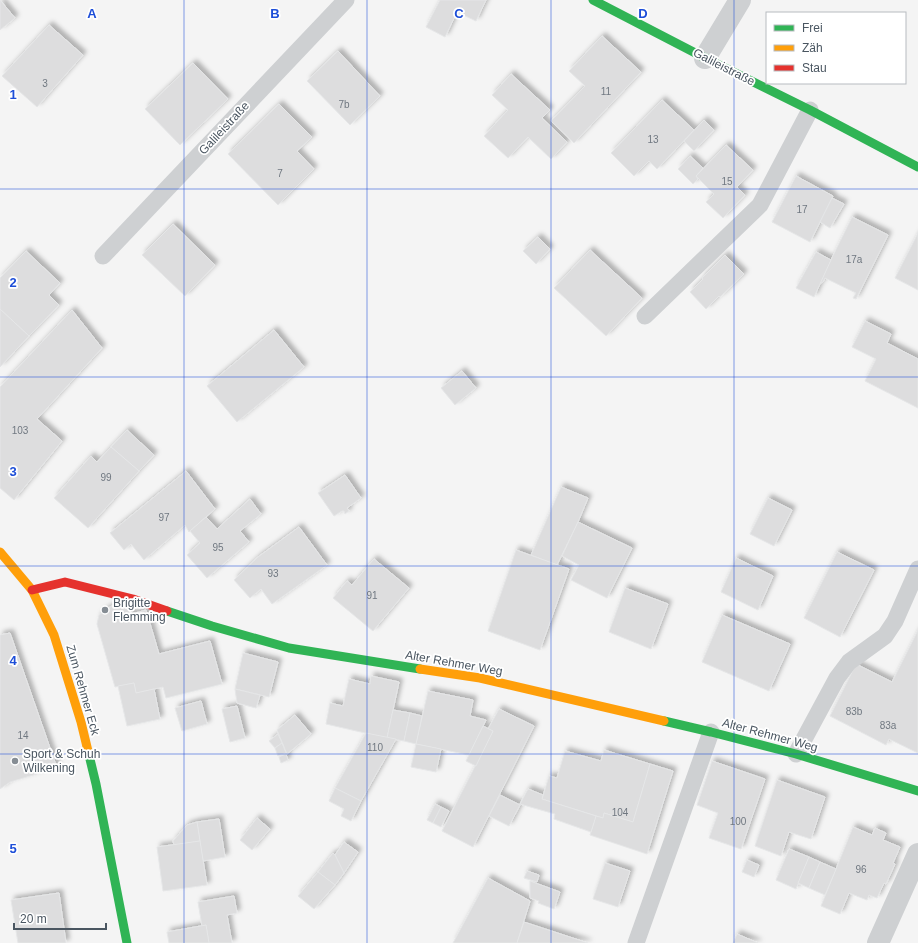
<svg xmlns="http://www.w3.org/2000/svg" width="918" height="943" font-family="Arial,sans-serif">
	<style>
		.building { fill: #ddddde; stroke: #e5e6e7; filter: url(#shadow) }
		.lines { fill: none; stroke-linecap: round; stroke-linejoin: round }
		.lane { stroke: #ced0d2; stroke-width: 17 }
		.street { stroke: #ced0d2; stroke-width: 22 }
		.fast { stroke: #30b455; stroke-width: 9 }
		.slow { stroke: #ff9f0a; stroke-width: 9 }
		.jam { stroke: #e5322d; stroke-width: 9 }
		.grid { fill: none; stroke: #1d4ed8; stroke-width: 1; stroke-opacity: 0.55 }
		.poi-dot { fill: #868d94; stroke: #fff; stroke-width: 1.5 }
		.labels { text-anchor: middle; stroke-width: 3.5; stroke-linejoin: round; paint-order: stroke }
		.number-label { font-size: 10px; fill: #707881 }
		.street-label { font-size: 12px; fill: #4a5661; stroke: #fff }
		.poi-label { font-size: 12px; fill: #4a5661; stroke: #fff; text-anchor: start }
		.grid-label { font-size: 13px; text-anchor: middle; font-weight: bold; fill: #1d4ed8; stroke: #fff; stroke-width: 3.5; stroke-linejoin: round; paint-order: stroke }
	</style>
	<defs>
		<filter id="shadow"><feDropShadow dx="3.5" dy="-3.5" stdDeviation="2" flood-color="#0004"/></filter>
	</defs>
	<rect width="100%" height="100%" fill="#f4f4f4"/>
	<g class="building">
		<polygon points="0,0 15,18 0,30"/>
		<polygon points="440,0 486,0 476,21 457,12 445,37 426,27"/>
		<polygon points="49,25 83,55 37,107 2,76"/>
		<polygon points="602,36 641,72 574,143 551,121 585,86 569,71"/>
		<polygon points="338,51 380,96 350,125 307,81"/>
		<polygon points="193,63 228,99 180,145 145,109"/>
		<polygon points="511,74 550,110 542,118 567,142 551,159 528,137 508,158 484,136 508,110 492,95"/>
		<polygon points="662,100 694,130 657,169 649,161 634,176 611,153"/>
		<polygon points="279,104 312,137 297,151 314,169 278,205 228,154"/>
		<polygon points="704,120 714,130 694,151 684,141"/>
		<polygon points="726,145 753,170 737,187 745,195 723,218 706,202 714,194 696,176"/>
		<polygon points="690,156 703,168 696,176 698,179 693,184 678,169"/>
		<polygon points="796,176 833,196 810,242 772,222"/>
		<polygon points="832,198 844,204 830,228 820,222"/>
		<polygon points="852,217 888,235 856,299 853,298 856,293 825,278 823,282 821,283 820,282"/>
		<polygon points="173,224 215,265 185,296 142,255"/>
		<polygon points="918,233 918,290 895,278"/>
		<polygon points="538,237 550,249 536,264 523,251"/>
		<polygon points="590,250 642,298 606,336 554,288"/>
		<polygon points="26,251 60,283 49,295 59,305 29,336 0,309 0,278"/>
		<polygon points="816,252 831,260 814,297 796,288"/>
		<polygon points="725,255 744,274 720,297 719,296 706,309 690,292 703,279 702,278"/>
		<polygon points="0,309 29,336 0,367"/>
		<polygon points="72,310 102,348 37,419 62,441 14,500 0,488 0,387"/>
		<polygon points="865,321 891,334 887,343 918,359 918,408 865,381 876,359 852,347"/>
		<polygon points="274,330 304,367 237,422 207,386"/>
		<polygon points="462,371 476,388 455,405 441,388"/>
		<polygon points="127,430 154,455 139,471 111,447"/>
		<polygon points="111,447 139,471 88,528 54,498 91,456 97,462"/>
		<polygon points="186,471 215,509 189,532 185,525 144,560 131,544 124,550 110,533"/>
		<polygon points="345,475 361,498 347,508 349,511 345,514 344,511 342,511 334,516 318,493"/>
		<polygon points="561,487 588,498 578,522 557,565 531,555"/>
		<polygon points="768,498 792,510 774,546 750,534"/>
		<polygon points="250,499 261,514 240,531 249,542 207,578 187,555 200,543 190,531 206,517 217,529"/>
		<polygon points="578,522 632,548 607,598 571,580 579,565 562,556"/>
		<polygon points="299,527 327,565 272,604 261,589 250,598 234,580 258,557"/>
		<polygon points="516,550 569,569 540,650 488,631"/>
		<polygon points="837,552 874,570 840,637 804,618"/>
		<polygon points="736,558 773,576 758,610 721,592"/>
		<polygon points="374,559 409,588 373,631 333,598 347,581 352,585"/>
		<polygon points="625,588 668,604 651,649 609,632"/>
		<polygon points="118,605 124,607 129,610 132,614 146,610 159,654 210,641 222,684 166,698 163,687 136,693 134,683 115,687 97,624 99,615 105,610 112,606"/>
		<polygon points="722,615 790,644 769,691 702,662"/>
		<polygon points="918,630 918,753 889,739 886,745 830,716 856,664 892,682"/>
		<polygon points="10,633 57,768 10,782 0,789 0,635"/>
		<polygon points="243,653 278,662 269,697 235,689"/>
		<polygon points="371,676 399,682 387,738 326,724 330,703 343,706 349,679 370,684"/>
		<polygon points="134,683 136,693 154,689 160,719 127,726 118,686"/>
		<polygon points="235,689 260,695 256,708 237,703"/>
		<polygon points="428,691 473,700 470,716 486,720 469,755 416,744"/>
		<polygon points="201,701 207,724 182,731 175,708"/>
		<polygon points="237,706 245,738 230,742 222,709"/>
		<polygon points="499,709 534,726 473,847 442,831 493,731 488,729"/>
		<polygon points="393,710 410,713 404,741 387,738"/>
		<polygon points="410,713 422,716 416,744 404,741"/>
		<polygon points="295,715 311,734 287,754 277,730"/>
		<polygon points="483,726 493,731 476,766 466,761"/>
		<polygon points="366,733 396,739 361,801 335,788"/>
		<polygon points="278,734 282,743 275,748 269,741"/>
		<polygon points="282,743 286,753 278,756 275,748"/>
		<polygon points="416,744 441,749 436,772 411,767"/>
		<polygon points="604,750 650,764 633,822 604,813 603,818 542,799 549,776 557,778 565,751 601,761"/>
		<polygon points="286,754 288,760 281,763 279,757"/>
		<polygon points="712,761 765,779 741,849 709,838 718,813 697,805"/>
		<polygon points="650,764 673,771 647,854 590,835 596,816 603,818 604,813 633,822"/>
		<polygon points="777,780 825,797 811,839 789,832 781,856 755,846"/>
		<polygon points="335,788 361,801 351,821 341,816 344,809 329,801"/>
		<polygon points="528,789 543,795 542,799 596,816 591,832 554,819 555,814 520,804"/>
		<polygon points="500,795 520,805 509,826 489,816"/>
		<polygon points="435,804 441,807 433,823 427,820"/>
		<polygon points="441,807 449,811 441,827 433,823"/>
		<polygon points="257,818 270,829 252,850 240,840"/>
		<polygon points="219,819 225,857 203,861 197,822"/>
		<polygon points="197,822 200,841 174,845 173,841 187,825"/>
		<polygon points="853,827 872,835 875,828 886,833 883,840 900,847 893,863 895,864 886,884 884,883 877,898 869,895 867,900 849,893 840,914 821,906"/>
		<polygon points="200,841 207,885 163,891 157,847"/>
		<polygon points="344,842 358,852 344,873 335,855"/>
		<polygon points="789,849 809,857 796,889 776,880"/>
		<polygon points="333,853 335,855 344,873 335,885 318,872"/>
		<polygon points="809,857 820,862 809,888 798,883"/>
		<polygon points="747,860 759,865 754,877 742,872"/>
		<polygon points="820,862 836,869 825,895 809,888"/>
		<polygon points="605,863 630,871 618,907 593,899"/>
		<polygon points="527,871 539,875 537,882 524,878"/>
		<polygon points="318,872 335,885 314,909 298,896"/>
		<polygon points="488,878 530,901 517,943 453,943"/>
		<polygon points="530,881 560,892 554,909 538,903 539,901 530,898"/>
		<polygon points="59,893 66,943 18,943 11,900"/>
		<polygon points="234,896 237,913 227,915 232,943 209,943 206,925 202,926 198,902"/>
		<polygon points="524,922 588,943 517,943"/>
		<polygon points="206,925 209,943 169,943 167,932"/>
		<polygon points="737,934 758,943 733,943"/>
	</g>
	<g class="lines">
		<g class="lane">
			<polyline points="103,256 346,0"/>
			<polyline points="645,316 760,205 810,110"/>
			<polyline points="796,754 837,678 849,662 885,636 895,621 918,569"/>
			<polyline points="636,943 711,732"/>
		</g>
		<g class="street">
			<polyline points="705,58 740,0"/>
			<polyline points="878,943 918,854"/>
		</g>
		<g class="fast">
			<polyline points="593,0 705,58 810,110 918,167"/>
			<polyline points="167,611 212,626 289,648 420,669"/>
			<polyline points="664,721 711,732 796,754 918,791"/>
			<polyline points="88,751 96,784 127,943"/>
		</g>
		<g class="slow">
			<polyline points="0,552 32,590 54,635 81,722 88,751"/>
			<polyline points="420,669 480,678 664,721"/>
		</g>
		<polyline class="jam" points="32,590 65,582 133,599 167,611"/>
	</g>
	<path class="grid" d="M184,0V943M367,0V943M551,0V943M734,0V943M0,189H918M0,377H918M0,566H918M0,754H918"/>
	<g class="poi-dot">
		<circle cx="105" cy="610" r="4"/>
		<circle cx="15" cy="761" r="4"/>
	</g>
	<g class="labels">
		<g class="number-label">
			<text x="45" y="87">3</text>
			<text x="606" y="95">11</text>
			<text x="344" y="108">7b</text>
			<text x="653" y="143">13</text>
			<text x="280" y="177">7</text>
			<text x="727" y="185">15</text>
			<text x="802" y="213">17</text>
			<text x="854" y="263">17a</text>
			<text x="20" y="434">103</text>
			<text x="106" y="481">99</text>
			<text x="164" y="521">97</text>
			<text x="218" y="551">95</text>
			<text x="273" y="577">93</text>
			<text x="372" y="599">91</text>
			<text x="854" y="715">83b</text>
			<text x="888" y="729">83a</text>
			<text x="23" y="739">14</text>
			<text x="375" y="751">110</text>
			<text x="620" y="816">104</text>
			<text x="738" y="825">100</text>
			<text x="861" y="873">96</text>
		</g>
		<g class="street-label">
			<text transform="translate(724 67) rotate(27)" y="4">Galileistraße</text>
			<text transform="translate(224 128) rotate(-47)" y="4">Galileistraße</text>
			<text transform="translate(454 663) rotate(10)" y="4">Alter Rehmer Weg</text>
			<text transform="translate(83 690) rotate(74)" y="4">Zum Rehmer Eck</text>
			<text transform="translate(770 735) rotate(15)" y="4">Alter Rehmer Weg</text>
		</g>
		<g class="poi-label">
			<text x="113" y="607">Brigitte<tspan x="113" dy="14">Flemming</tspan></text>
			<text x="23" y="758">Sport &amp; Schuh<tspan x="23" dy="14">Wilkening</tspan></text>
		</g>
	</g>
	<g class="grid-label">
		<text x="92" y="18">A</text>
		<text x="275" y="18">B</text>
		<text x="459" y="18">C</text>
		<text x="643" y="18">D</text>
		<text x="13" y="99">1</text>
		<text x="13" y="287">2</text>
		<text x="13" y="476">3</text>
		<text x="13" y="665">4</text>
		<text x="13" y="853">5</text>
	</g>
	<rect x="766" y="12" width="140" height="72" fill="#ffffff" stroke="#b7bbc0"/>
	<rect x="774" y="25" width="20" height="6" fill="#30b455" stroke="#b7bbc0"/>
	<text x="802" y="32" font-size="12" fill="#4a5661">Frei</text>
	<rect x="774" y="45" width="20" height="6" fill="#ff9f0a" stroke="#b7bbc0"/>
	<text x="802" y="52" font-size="12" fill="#4a5661">Zäh</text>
	<rect x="774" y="65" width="20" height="6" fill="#e5322d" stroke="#b7bbc0"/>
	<text x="802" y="72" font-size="12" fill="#4a5661">Stau</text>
	<path d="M14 923v6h92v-6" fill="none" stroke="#4a5661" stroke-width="2"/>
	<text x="20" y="923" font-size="12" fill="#4a5661" stroke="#ffffff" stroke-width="3" paint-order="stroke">20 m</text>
</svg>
